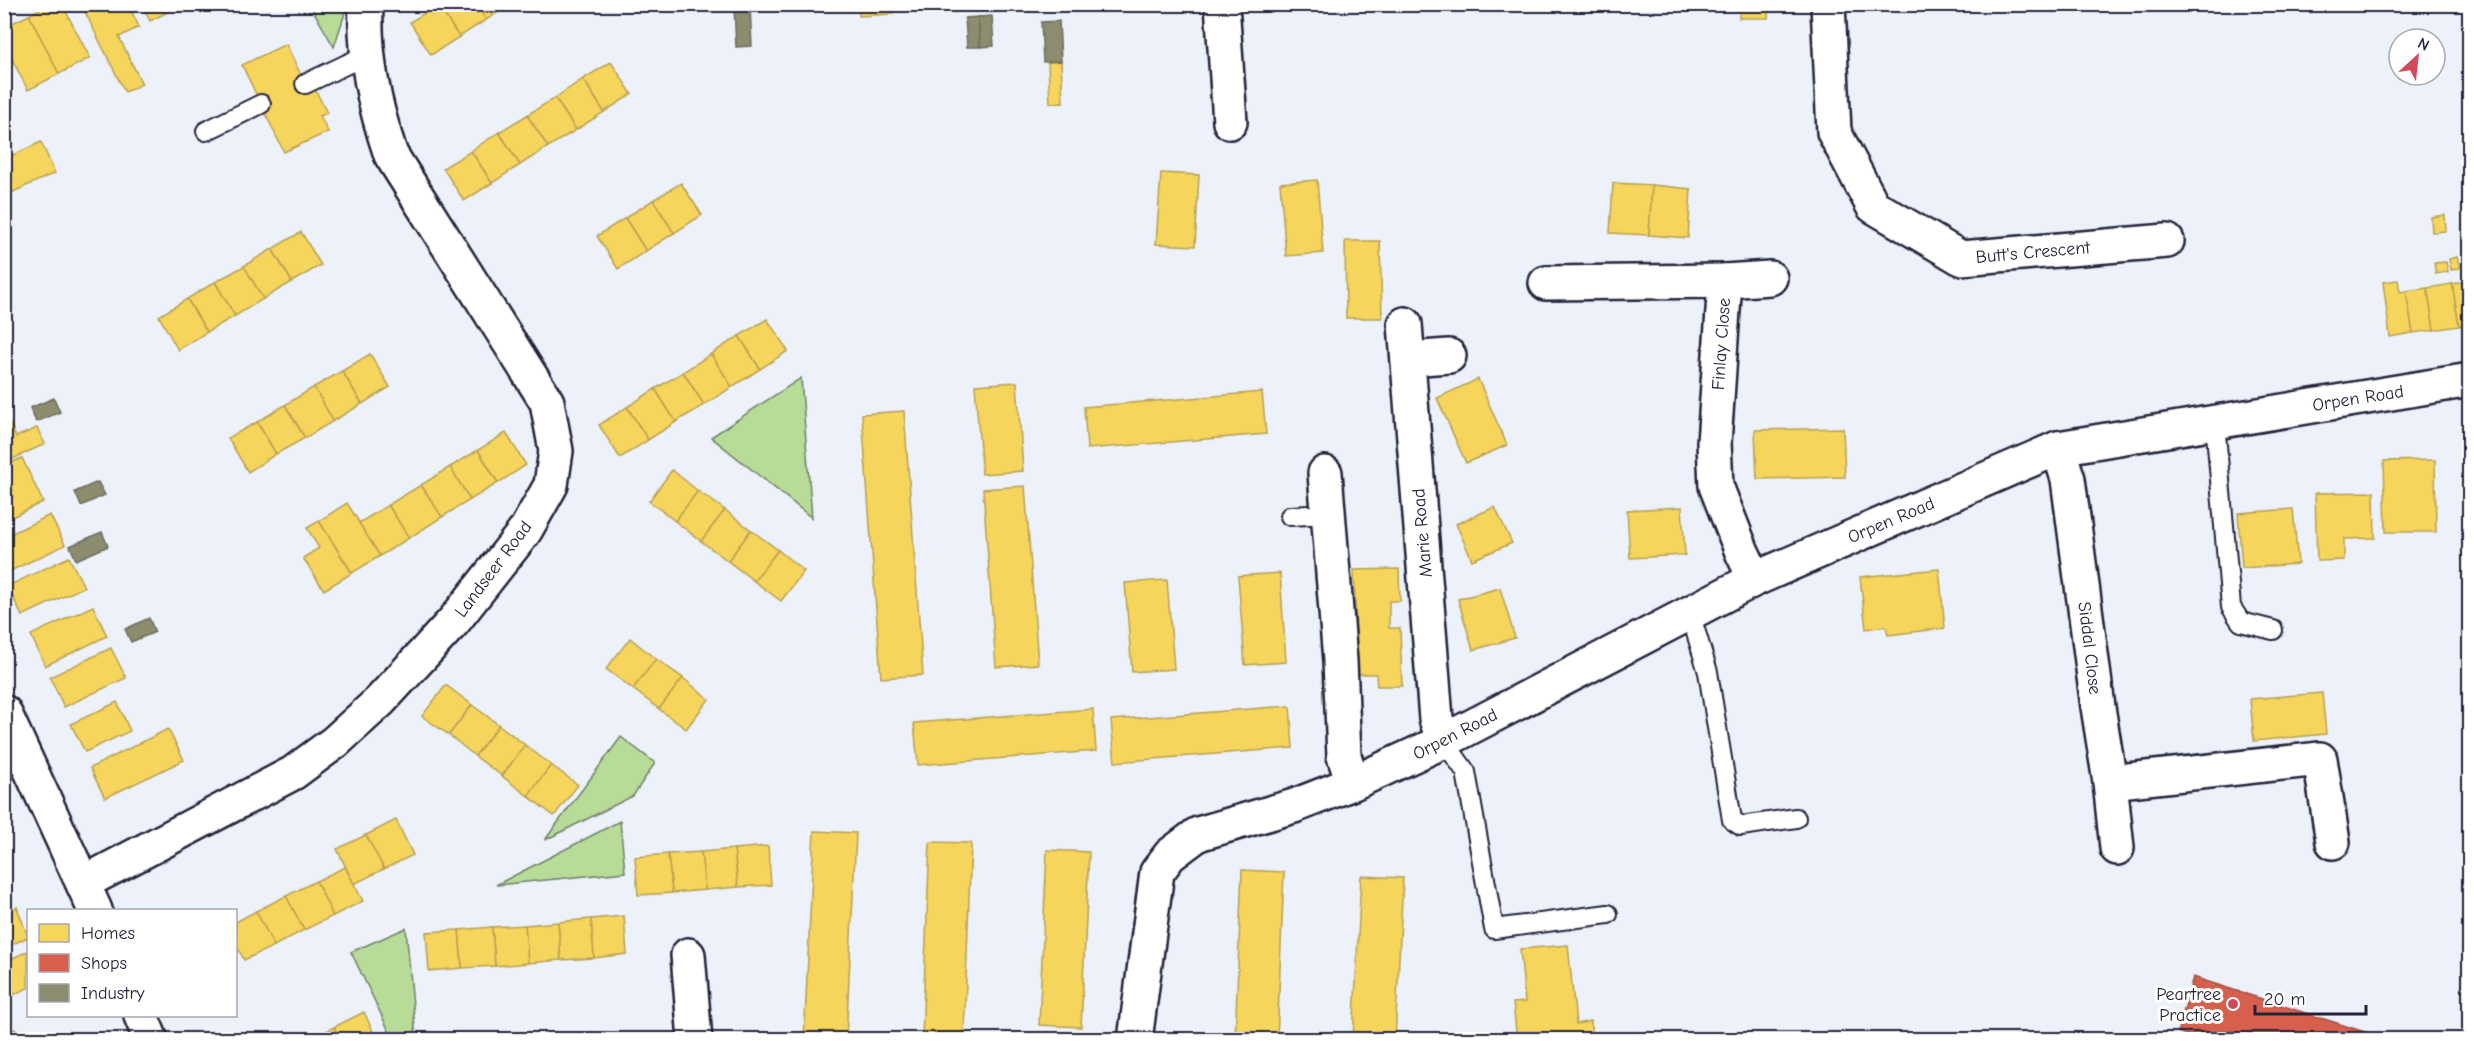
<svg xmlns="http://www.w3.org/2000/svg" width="2474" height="1044" font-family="'Comic Neue',sans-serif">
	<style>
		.green { fill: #b8dc97; stroke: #6d7f69; stroke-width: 1.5 }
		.homes { fill: #f6d55c; stroke: #b69f52; stroke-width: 1.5 }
		.shops { fill: #d6604d; stroke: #a04d48; stroke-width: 1.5 }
		.industry { fill: #8c8c6e; stroke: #6c6c5f; stroke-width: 1.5 }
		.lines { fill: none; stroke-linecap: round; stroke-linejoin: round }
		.lane-casing { stroke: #22223b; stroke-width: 22 }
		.street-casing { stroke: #22223b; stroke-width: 38 }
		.lane { stroke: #fff; stroke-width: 18 }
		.street { stroke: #fff; stroke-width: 33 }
		.poi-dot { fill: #d1495b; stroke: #fff; stroke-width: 2 }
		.labels { text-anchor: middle; stroke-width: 6; stroke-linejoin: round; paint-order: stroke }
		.street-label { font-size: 18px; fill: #22223b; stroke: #fff }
		.poi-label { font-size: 18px; fill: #22223b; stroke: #fff; text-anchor: end }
	</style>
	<rect width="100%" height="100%" fill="#ecf1fa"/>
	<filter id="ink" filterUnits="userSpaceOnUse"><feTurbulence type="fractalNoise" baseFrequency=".0167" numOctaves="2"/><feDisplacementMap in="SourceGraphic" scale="12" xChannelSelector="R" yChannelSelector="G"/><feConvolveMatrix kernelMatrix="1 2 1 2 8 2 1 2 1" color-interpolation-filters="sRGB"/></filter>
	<g filter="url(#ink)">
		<g class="green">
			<polygon points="310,5 345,5 344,16 334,47"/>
			<polygon points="801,378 812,518 711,437"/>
			<polygon points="621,737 655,763 633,796 545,840"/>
			<polygon points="620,821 625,872 496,885"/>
			<polygon points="406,928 416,1039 393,1039 351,952"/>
		</g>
		<g class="homes">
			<polygon points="49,4 62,4 90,58 59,74 29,15"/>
			<polygon points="81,4 128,4 139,27 119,37 142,84 125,92"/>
			<polygon points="142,4 165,4 168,12 150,21"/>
			<polygon points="477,4 486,20 459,37 438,5"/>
			<polygon points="477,4 511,4 486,20"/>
			<polygon points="780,4 797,4 797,10 780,11"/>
			<polygon points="858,4 893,4 893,14 859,16"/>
			<polygon points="1740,4 1769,4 1768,18 1739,18"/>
			<polygon points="438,5 459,37 431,55 410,22"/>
			<polygon points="29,15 59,74 28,90 4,44 4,27"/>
			<polygon points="286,44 309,92 315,89 327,113 320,116 328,132 284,152 242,65"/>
			<polygon points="1061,61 1063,102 1050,103 1048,62"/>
			<polygon points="611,62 632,94 604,112 583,79"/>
			<polygon points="583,79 604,112 576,130 555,98"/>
			<polygon points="555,98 576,130 548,147 527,115"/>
			<polygon points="527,115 548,147 520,165 499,132"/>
			<polygon points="499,132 520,165 492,183 471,151"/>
			<polygon points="41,142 55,173 11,193 4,180 4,159"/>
			<polygon points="471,151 492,183 464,201 443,168"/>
			<polygon points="1161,173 1199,175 1195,246 1156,244"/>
			<polygon points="1317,180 1323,253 1286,256 1280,183"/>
			<polygon points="681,183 702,215 674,233 653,200"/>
			<polygon points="1613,183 1652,185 1649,235 1610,233"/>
			<polygon points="1652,185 1691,189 1688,238 1649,235"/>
			<polygon points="653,200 674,233 646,251 625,218"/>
			<polygon points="2445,215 2446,231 2432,232 2431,217"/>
			<polygon points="625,218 646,251 618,269 597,236"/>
			<polygon points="301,232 321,265 292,282 272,249"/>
			<polygon points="1345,241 1380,241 1382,318 1346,318"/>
			<polygon points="272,249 292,282 263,299 244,266"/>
			<polygon points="2457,257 2460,268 2451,270 2449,259"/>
			<polygon points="2446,262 2448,272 2436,274 2434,263"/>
			<polygon points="244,266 263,299 235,316 215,282"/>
			<polygon points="2398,280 2400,292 2406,291 2413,333 2390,337 2383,282"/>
			<polygon points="2470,281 2470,324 2459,326 2452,284"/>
			<polygon points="215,282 235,316 207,332 187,299"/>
			<polygon points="2452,284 2459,326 2434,330 2427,288"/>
			<polygon points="2427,288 2434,330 2413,333 2406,291"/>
			<polygon points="187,299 207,332 178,350 159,316"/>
			<polygon points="767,319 788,351 760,369 739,336"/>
			<polygon points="739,336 760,369 732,387 711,354"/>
			<polygon points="370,354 390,387 362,404 342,371"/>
			<polygon points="711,354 732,387 704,405 683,372"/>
			<polygon points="342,371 362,404 333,421 314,387"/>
			<polygon points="683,372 704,405 676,422 655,389"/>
			<polygon points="1478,379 1507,445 1466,463 1437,398"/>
			<polygon points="1017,382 1023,471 982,474 975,385"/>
			<polygon points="314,387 333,421 305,438 285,405"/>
			<polygon points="655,389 676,422 648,440 627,407"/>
			<polygon points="1262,392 1266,434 1087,449 1084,407"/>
			<polygon points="285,405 305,438 276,454 257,422"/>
			<polygon points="627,407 648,440 620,458 599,425"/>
			<polygon points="904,411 923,675 881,678 862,414"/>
			<polygon points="257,422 276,454 248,472 228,438"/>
			<polygon points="10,424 16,437 37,428 45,444 4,463 4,426"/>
			<polygon points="1843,428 1845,477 1757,479 1755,430"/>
			<polygon points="506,433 526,465 498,483 478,450"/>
			<polygon points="478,450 498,483 470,500 450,467"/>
			<polygon points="22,458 43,502 4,521 4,466"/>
			<polygon points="2435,460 2436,532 2386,532 2384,461"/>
			<polygon points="450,467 470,500 442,517 421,485"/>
			<polygon points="672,470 698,491 675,521 649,501"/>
			<polygon points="421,485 442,517 409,538 388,505"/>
			<polygon points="1025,486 1038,664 996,667 983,489"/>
			<polygon points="698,491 725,510 701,541 675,521"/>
			<polygon points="2374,492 2375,538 2344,539 2344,560 2317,561 2315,493"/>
			<polygon points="347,503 380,556 352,573 319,521"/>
			<polygon points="388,505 409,538 380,556 359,523"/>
			<polygon points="1495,507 1512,543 1472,560 1456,524"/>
			<polygon points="1682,507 1685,555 1630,558 1627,510"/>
			<polygon points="2293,509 2298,564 2242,568 2238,513"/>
			<polygon points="725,510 751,530 728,561 701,541"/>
			<polygon points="50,515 65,545 4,574 4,537"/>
			<polygon points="319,521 352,573 324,590 303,558 319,548 307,528"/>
			<polygon points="751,530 778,550 754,581 728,561"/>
			<polygon points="778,550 804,571 781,601 754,581"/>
			<polygon points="69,557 84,587 22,616 8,586"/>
			<polygon points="1399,569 1400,601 1389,601 1389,628 1400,628 1402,686 1377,686 1376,674 1357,674 1354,570"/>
			<polygon points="1939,569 1945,628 1888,635 1886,626 1866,629 1860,577"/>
			<polygon points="1280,573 1286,662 1245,665 1238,576"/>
			<polygon points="1167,580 1174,669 1132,672 1125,583"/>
			<polygon points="1500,588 1515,638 1473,650 1458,599"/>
			<polygon points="93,606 107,636 45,666 31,635"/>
			<polygon points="630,638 656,659 633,689 606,669"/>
			<polygon points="111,648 126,678 64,707 50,677"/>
			<polygon points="656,659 683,678 659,709 633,689"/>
			<polygon points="683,678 709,699 686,729 659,709"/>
			<polygon points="446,685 472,705 449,735 422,716"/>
			<polygon points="2322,693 2326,734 2254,741 2250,699"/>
			<polygon points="117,702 130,731 85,752 71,724"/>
			<polygon points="472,705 499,725 475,756 449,735"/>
			<polygon points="1290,706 1293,748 1115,762 1111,720"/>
			<polygon points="1093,709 1096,751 918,765 914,723"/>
			<polygon points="499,725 525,745 502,776 475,756"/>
			<polygon points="168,729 184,760 105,798 90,768"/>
			<polygon points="525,745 551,765 528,796 502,776"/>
			<polygon points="551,765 578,785 554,816 528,796"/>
			<polygon points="396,820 413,855 384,869 366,835"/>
			<polygon points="814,831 856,833 846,1040 804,1040"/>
			<polygon points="366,835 384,869 354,884 337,849"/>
			<polygon points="930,842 971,843 964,1037 978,1040 905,1040 905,1037 922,1037"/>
			<polygon points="768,846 771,885 738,887 734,849"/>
			<polygon points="734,849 738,887 705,890 701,852"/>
			<polygon points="1047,850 1089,852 1081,1027 1039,1025"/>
			<polygon points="701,852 705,890 672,893 668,854"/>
			<polygon points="668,854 672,893 638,895 635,857"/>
			<polygon points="345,867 363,901 333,916 316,881"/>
			<polygon points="1242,870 1284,872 1277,1040 1235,1040"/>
			<polygon points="1361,876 1403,878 1395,1040 1353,1040"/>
			<polygon points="316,881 333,916 304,930 286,896"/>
			<polygon points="286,896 304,930 274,946 256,911"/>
			<polygon points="17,907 28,937 4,948 4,913"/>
			<polygon points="256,911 274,946 244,960 236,944 236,922"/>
			<polygon points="624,916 627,954 594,958 591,919"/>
			<polygon points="591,919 594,958 561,960 558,922"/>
			<polygon points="558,922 561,960 528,963 525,925"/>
			<polygon points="525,925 528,963 495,966 492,927"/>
			<polygon points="492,927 495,966 462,968 459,930"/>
			<polygon points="459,930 462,968 429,971 426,932"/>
			<polygon points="1568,945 1576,1024 1591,1021 1592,1040 1517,1040 1513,1003 1525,1002 1520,949"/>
			<polygon points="28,951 28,988 4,999 4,962"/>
			<polygon points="364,1012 377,1040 340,1040 334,1027"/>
			<polygon points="334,1027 340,1040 310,1040"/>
			<polygon points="15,1029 20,1040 4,1040 4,1035"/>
		</g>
		<polygon class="shops" points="2193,977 2390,1040 2199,1040 2178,1032"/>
		<g class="industry">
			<polygon points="750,7 752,46 736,47 734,8"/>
			<polygon points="992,16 994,46 980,47 978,17"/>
			<polygon points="978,17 980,47 967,47 965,18"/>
			<polygon points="1059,21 1061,61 1043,62 1041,22"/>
			<polygon points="54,398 60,412 36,422 30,408"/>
			<polygon points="98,482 105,495 81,506 75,492"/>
			<polygon points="102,532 108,546 76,560 70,546"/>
			<polygon points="149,618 155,632 131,642 125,629"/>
		</g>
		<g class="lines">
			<defs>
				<g id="lane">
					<polyline points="305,84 366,55"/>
					<polyline points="206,131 261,104"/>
					<polyline points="2215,422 2231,607 2241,622 2273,630"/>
					<polyline points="1290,516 1328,514"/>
					<polyline points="1690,613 1708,672 1732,820 1741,826 1796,818"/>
					<polyline points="1444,741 1466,772 1494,929 1608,914"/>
				</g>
				<g id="street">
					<polyline points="1222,4 1230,122"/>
					<polyline points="1828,4 1834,132 1873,206 1961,258 2167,241"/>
					<polyline points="1725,281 1770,278"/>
					<polyline points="1546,283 1725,281 1714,443 1716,486 1742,552 1755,579"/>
					<polyline points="1405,324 1436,719 1444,741"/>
					<polyline points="1408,359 1449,356"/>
					<polyline points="2058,448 2068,479 2098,707 2110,782 2117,848"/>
					<polyline points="1325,473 1340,661 1344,756 1353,783"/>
					<polyline points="4,712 95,910"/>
					<polyline points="2110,782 2320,759 2333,842"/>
					<path d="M83,883L293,773L335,742L380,701L454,621L525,531L551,485L556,451L547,402L391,155C374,105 364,58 366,4"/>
					<polyline points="688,955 695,1040"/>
					<polyline points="141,1016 151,1040"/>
					<polyline points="1135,1040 1157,872 1170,855 1198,834 1294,806 1353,783 1444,741 1755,579 2058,448 2470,380"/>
				</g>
			</defs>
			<use href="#lane" class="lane-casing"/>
			<use href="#street" class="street-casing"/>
			<use href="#lane" class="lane"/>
			<use href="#street" class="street"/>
		</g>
	</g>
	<circle class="poi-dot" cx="2233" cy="1004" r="6"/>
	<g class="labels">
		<g class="street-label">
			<text transform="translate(2033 252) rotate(-5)" y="6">Butt's Crescent</text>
			<text transform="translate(1721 344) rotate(-86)" y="6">Finlay Close</text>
			<text transform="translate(2358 398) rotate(-9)" y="6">Orpen Road</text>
			<text transform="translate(1891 520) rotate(-23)" y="6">Orpen Road</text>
			<text transform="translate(1422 533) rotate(-95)" y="6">Marie Road</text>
			<text transform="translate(493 569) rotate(-53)" y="6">Landseer Road</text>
			<text transform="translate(2090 648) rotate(83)" y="6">Siddal Close</text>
			<text transform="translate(1455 734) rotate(-27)" y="6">Orpen Road</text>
		</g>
		<g class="poi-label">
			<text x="2221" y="1000">Peartree<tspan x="2221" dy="21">Practice</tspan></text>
		</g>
	</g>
	<rect width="2474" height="1044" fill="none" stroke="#fff" stroke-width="24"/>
	<rect x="12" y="12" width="2450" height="1020" fill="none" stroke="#22223b" stroke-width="2" filter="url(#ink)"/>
	<rect x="27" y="909" width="210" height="108" fill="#ffffff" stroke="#a7a7b1" stroke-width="1.5"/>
	<rect x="39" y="924" width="30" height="18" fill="#f6d55c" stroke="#a7a7b1" stroke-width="1.5"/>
	<text x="81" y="939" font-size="18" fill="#22223b">Homes</text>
	<rect x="39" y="954" width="30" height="18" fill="#d6604d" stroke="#a7a7b1" stroke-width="1.5"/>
	<text x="81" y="969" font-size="18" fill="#22223b">Shops</text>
	<rect x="39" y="984" width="30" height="18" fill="#8c8c6e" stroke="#a7a7b1" stroke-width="1.5"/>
	<text x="81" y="999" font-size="18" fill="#22223b">Industry</text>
	<g transform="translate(2417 57) rotate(27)"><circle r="28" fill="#ffffff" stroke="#a7a7b1" stroke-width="1.5"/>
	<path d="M0-4.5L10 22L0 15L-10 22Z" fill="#d1495b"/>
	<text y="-9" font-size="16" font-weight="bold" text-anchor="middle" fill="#22223b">N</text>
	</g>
	<path d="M2255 1005v9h111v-9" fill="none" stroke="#22223b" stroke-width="3"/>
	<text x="2264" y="1005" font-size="18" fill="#22223b" stroke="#ffffff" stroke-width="4.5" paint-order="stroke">20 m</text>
</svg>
